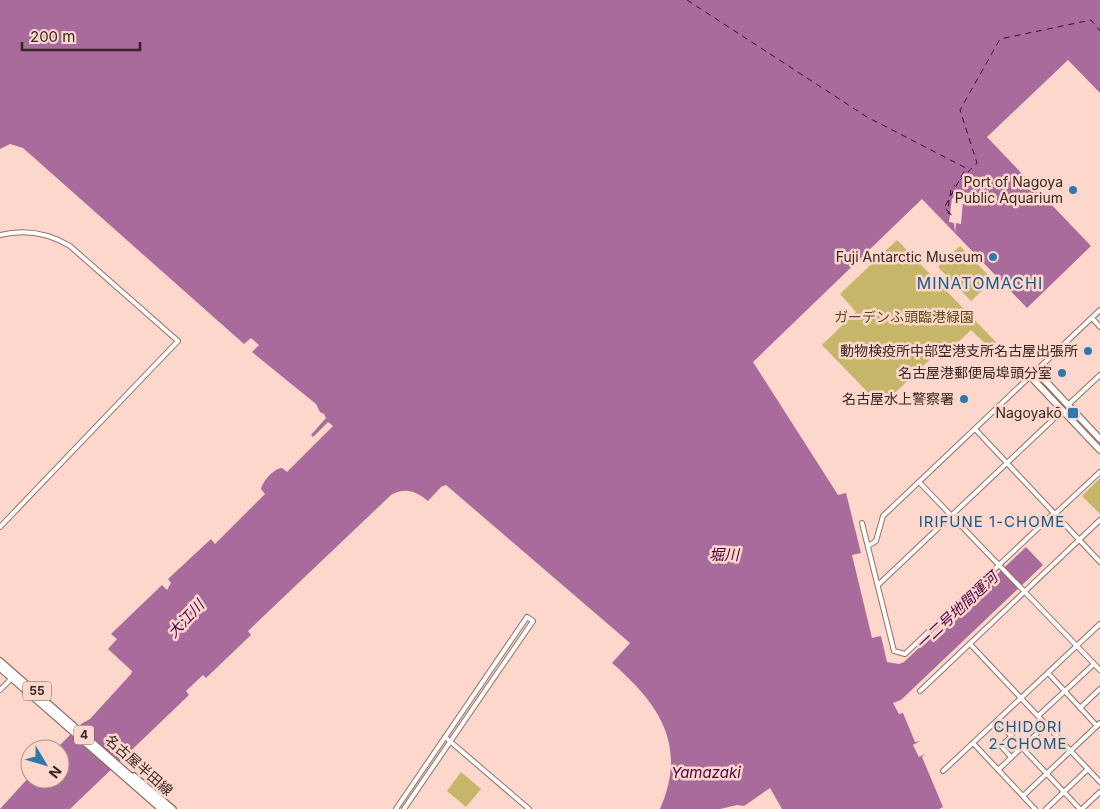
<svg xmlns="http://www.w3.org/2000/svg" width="1100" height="809" font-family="Inter,'Noto Sans JP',sans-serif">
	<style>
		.green { fill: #c6b66a }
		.water { fill: #a86b9b }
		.pier { fill: #fdd7cc }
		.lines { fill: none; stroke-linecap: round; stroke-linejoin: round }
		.ferry { stroke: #4d0044; stroke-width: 1; stroke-dasharray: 6 5; stroke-linecap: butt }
		.minor-casing { stroke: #927066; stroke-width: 6 }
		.major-casing { stroke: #927066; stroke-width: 8 }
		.highway-casing { stroke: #927066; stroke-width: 8 }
		.minor { stroke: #fff; stroke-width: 4 }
		.major { stroke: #fff; stroke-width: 5 }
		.highway { stroke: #fff; stroke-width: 5.5 }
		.poi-dot { fill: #2d79ac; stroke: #fdd7cc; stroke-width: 2 }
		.labels { text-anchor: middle; stroke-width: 5; stroke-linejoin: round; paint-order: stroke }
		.shield { fill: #fdd7cc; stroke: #715b55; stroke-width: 1 }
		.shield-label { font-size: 12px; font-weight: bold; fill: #352622 }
		.poi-label { font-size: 14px; fill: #352622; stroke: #fdd7cc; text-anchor: end }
		.park-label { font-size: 14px; fill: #594e11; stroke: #fdd7cc }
		.street-label { font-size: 14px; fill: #352622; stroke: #fdd7cc }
		.neighbourhood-label { font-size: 15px; letter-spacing: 1px; fill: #115c89; stroke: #fdd7cc }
		.water-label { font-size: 15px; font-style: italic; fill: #4d0044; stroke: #fdd7cc }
		.quarter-label { font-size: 16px; letter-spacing: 1px; fill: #115c89; stroke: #fdd7cc }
	</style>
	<rect width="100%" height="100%" fill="#fdd7cc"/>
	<g class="green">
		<polygon points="897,240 996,342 990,348 971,330 946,354 941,349 881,406 822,345 856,312 840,294"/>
		<polygon points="960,246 993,280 971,301 938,267"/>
		<polygon points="1100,478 1100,514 1082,496"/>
		<polygon points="461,772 481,789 466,807 447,791"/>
	</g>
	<path class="water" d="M0,0H1100V93L1068,60L987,137L1091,246L1027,308L922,199L753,362L838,495L846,493L861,553L852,555L872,638L881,636L887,662L899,664L904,662L1026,547L1043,565L901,700L893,703L899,714L903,713L915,742L920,741L913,745L919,757L925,754L922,757L943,807L939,809H782L770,788L744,806L737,805L720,809H660C688,745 659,704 612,663L630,643L446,485L441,487L428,501C416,491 405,487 391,495L248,631L251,635L206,678L203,675L186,691L189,695L70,809H0L30,776V779H60V749H56L81,724L90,719L131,674L132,671L108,649L117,639L111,634L162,585L167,590L171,583L168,579L211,539L215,544L265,494L261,489C263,481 273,469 282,468L287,472L333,426L328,422L313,437L311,435L326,418L324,414L320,412L316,404L252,352L259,345L251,338L244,344L23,148L10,144L0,149Z"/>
	<polygon class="pier" points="952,198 963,201 961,224 956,223 955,233 954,223 949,222"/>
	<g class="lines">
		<g class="ferry">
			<polyline points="687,0 867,117 966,168 944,208 953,215"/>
			<polyline points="960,180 977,163 960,110 1000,39 1091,20 1100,31"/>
			<polyline points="950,196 951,189 955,185"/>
			<polyline points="949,200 948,213 952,215"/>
		</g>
		<defs>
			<g id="minor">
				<path d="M0,235C25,229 48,233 70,246L178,341L0,527"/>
				<polyline points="1092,318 1100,327"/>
				<polyline points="1068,405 1100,375"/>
				<polyline points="975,429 1100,562"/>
				<polyline points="919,482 1100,670"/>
				<polyline points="1055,514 1100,472"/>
				<polyline points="862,523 894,651 905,654 1054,513"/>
				<polyline points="868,546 876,541 883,516 1100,310"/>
				<polyline points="878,585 1063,410"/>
				<polyline points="970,644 1100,782"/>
				<polyline points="1048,673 1097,726"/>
				<polyline points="0,690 10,680"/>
				<polyline points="920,691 1100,520"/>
				<polyline points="1080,708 1100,689"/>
				<polyline points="1038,716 1094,664"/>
				<polyline points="997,721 1080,809"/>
				<polyline points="445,737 529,809"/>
				<polyline points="973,743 1035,809"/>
				<polyline points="1011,757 1001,746 1012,736"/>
				<polyline points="998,770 1046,725"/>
				<polyline points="943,771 1100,624"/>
				<polyline points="1023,796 1100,723"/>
				<polyline points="396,809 527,617 533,621 404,809"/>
				<polyline points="1046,809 1088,769"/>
				<polyline points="1082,809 1100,792"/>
			</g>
			<polyline id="major" points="134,776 173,809"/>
			<g id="highway">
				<polyline points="1036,371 1100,439"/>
				<polyline points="1030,376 1100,450"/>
				<polyline points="0,661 168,809"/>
				<polyline points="0,668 161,809"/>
			</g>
		</defs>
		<use href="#minor" class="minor-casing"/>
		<use href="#major" class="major-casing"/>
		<use href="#highway" class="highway-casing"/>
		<use href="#minor" class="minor"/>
		<use href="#major" class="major"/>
		<use href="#highway" class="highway"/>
	</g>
	<g class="poi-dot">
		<circle cx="1073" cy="190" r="5"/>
		<circle cx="993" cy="257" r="5"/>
		<circle cx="1088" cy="351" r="5"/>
		<circle cx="1062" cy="373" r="5"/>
		<circle cx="964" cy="399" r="5"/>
		<rect x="1067" y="407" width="12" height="12" rx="2.5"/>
	</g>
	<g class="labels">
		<g class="shield">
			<rect x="23" y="681.5" width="28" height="19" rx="4"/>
			<rect x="74" y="725.5" width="20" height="19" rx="4"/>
		</g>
		<g class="shield-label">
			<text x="37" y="695">55</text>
			<text x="84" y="739">4</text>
		</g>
		<g class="poi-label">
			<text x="1063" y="187">Port of Nagoya<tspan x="1063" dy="16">Public Aquarium</tspan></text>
			<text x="983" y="262">Fuji Antarctic Museum</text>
			<text x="1078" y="356">動物検疫所中部空港支所名古屋出張所</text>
			<text x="1052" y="378">名古屋港郵便局埠頭分室</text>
			<text x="954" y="404">名古屋水上警察署</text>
			<text x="1062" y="418">Nagoyakō</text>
		</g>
		<g class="park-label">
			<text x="904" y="322">ガーデンふ頭臨港緑園</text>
		</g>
		<g class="street-label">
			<text transform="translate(139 765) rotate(41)" y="5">名古屋半田線</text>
		</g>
		<g class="neighbourhood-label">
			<text x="992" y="527">IRIFUNE 1-CHOME</text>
			<text x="1028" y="732">CHIDORI<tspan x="1028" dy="17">2-CHOME</tspan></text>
		</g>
		<g class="water-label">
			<text x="724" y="560">堀川</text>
			<text transform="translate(957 611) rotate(-43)" y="5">一二号地間運河</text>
			<text transform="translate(186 619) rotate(-47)" y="5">大江川</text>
			<text x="706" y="778">Yamazaki</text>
		</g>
		<g class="quarter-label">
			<text x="980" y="289">MINATOMACHI</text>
		</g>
	</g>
	<g transform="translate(45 764) rotate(128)"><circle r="24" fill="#fdd7cc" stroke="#ad9088"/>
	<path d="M0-4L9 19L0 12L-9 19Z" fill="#2d79ac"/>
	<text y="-8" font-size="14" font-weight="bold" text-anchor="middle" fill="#352622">N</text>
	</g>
	<path d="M22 42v8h118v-8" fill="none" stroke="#352622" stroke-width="2.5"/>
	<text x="30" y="42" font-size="15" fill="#352622" stroke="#fdd7cc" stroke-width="4" paint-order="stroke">200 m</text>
</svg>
